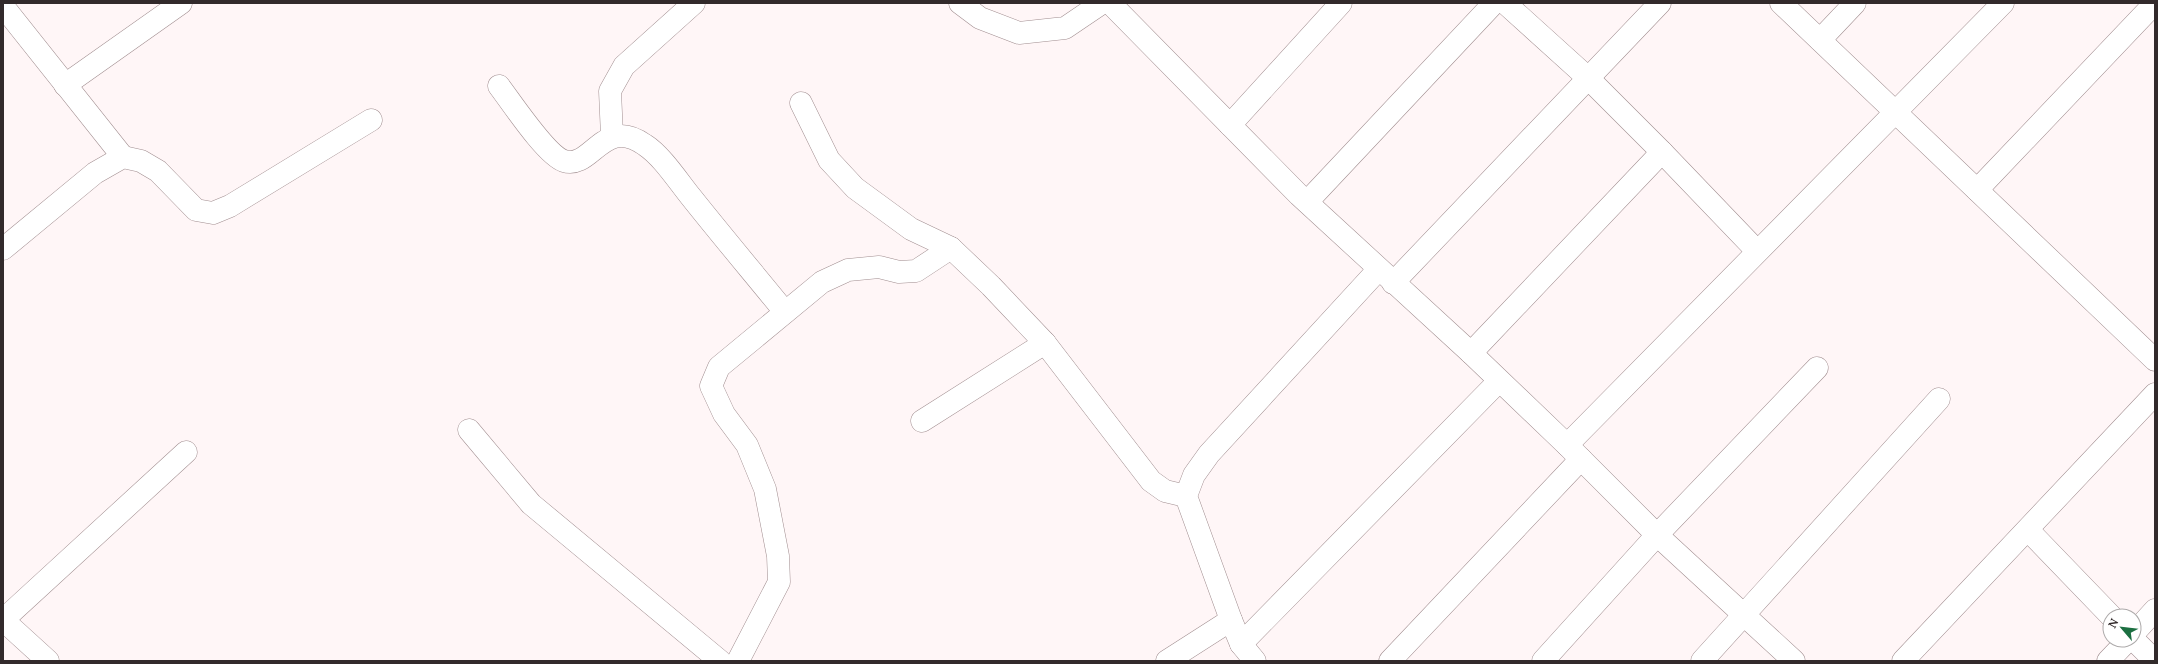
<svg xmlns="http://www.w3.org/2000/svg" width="2158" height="664" font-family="'Noto Serif',serif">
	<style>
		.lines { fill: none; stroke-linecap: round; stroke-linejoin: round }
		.minor-casing { stroke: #a18e90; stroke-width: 23 }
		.minor { stroke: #fff; stroke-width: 22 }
	</style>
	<rect width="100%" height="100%" fill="#fff6f7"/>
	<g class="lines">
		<defs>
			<g id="minor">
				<polyline points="960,3 980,18 1019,33 1065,28 1102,3"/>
				<polyline points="1110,3 1299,195 1471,353 1567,445 1657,535 1794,661"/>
				<polyline points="1505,3 1588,78 1662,152 1757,251"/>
				<polyline points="1781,3 2155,360"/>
				<polyline points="3,6 123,157"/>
				<polyline points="1820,40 1855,3"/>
				<polyline points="65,85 181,3"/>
				<path d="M499,86C512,103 546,155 564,161C592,170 603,115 645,145C662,156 678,181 691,197C722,236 754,274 785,312"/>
				<polyline points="801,103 829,160 855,188 911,229 951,248 991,286 1045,343 1151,481 1165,491 1186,496"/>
				<polyline points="1230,125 1341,3"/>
				<polyline points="612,136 610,91 624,66 694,3"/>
				<polyline points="1977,190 2155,3"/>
				<polyline points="1307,202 1494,3"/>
				<polyline points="3,249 95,173 123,157 141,161 158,171 196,210 213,213 230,206 371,120"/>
				<polyline points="1393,283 1660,3"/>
				<polyline points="1471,353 1662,152"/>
				<polyline points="922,421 1045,343"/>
				<polyline points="469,430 531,504 720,661"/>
				<polyline points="1567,445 2003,3"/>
				<polyline points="2028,530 2111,616"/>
				<polyline points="3,620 186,452"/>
				<polyline points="3,620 48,661"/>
				<polyline points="2134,633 2155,610"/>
				<polyline points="2134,640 2155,661"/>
				<polyline points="1241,644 1499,381"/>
				<polyline points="738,661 779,582 778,556 765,489 747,445 724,414 711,386 719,367 822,282 848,270 879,267 899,272 916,271 951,248"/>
				<polyline points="1167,661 1231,620"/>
				<polyline points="1255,661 1241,644 1231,620 1186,496 1194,475 1209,454 1378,270"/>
				<polyline points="1390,661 1581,459"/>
				<polyline points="1543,661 1657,535 1817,368"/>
				<polyline points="1702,661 1939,399"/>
				<polyline points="1903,661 2155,394"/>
				<polyline points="2108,661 2128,640"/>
			</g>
		</defs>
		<use href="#minor" class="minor-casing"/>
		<use href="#minor" class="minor"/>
	</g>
	<rect width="2158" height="664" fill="none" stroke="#322a2b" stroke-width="8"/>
	<g transform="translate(2122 628) rotate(298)"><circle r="19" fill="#ffffff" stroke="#adaaaa"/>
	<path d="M0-3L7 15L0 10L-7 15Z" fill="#1c6f41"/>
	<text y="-6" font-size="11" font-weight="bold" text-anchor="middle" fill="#322a2b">N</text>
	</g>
</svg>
